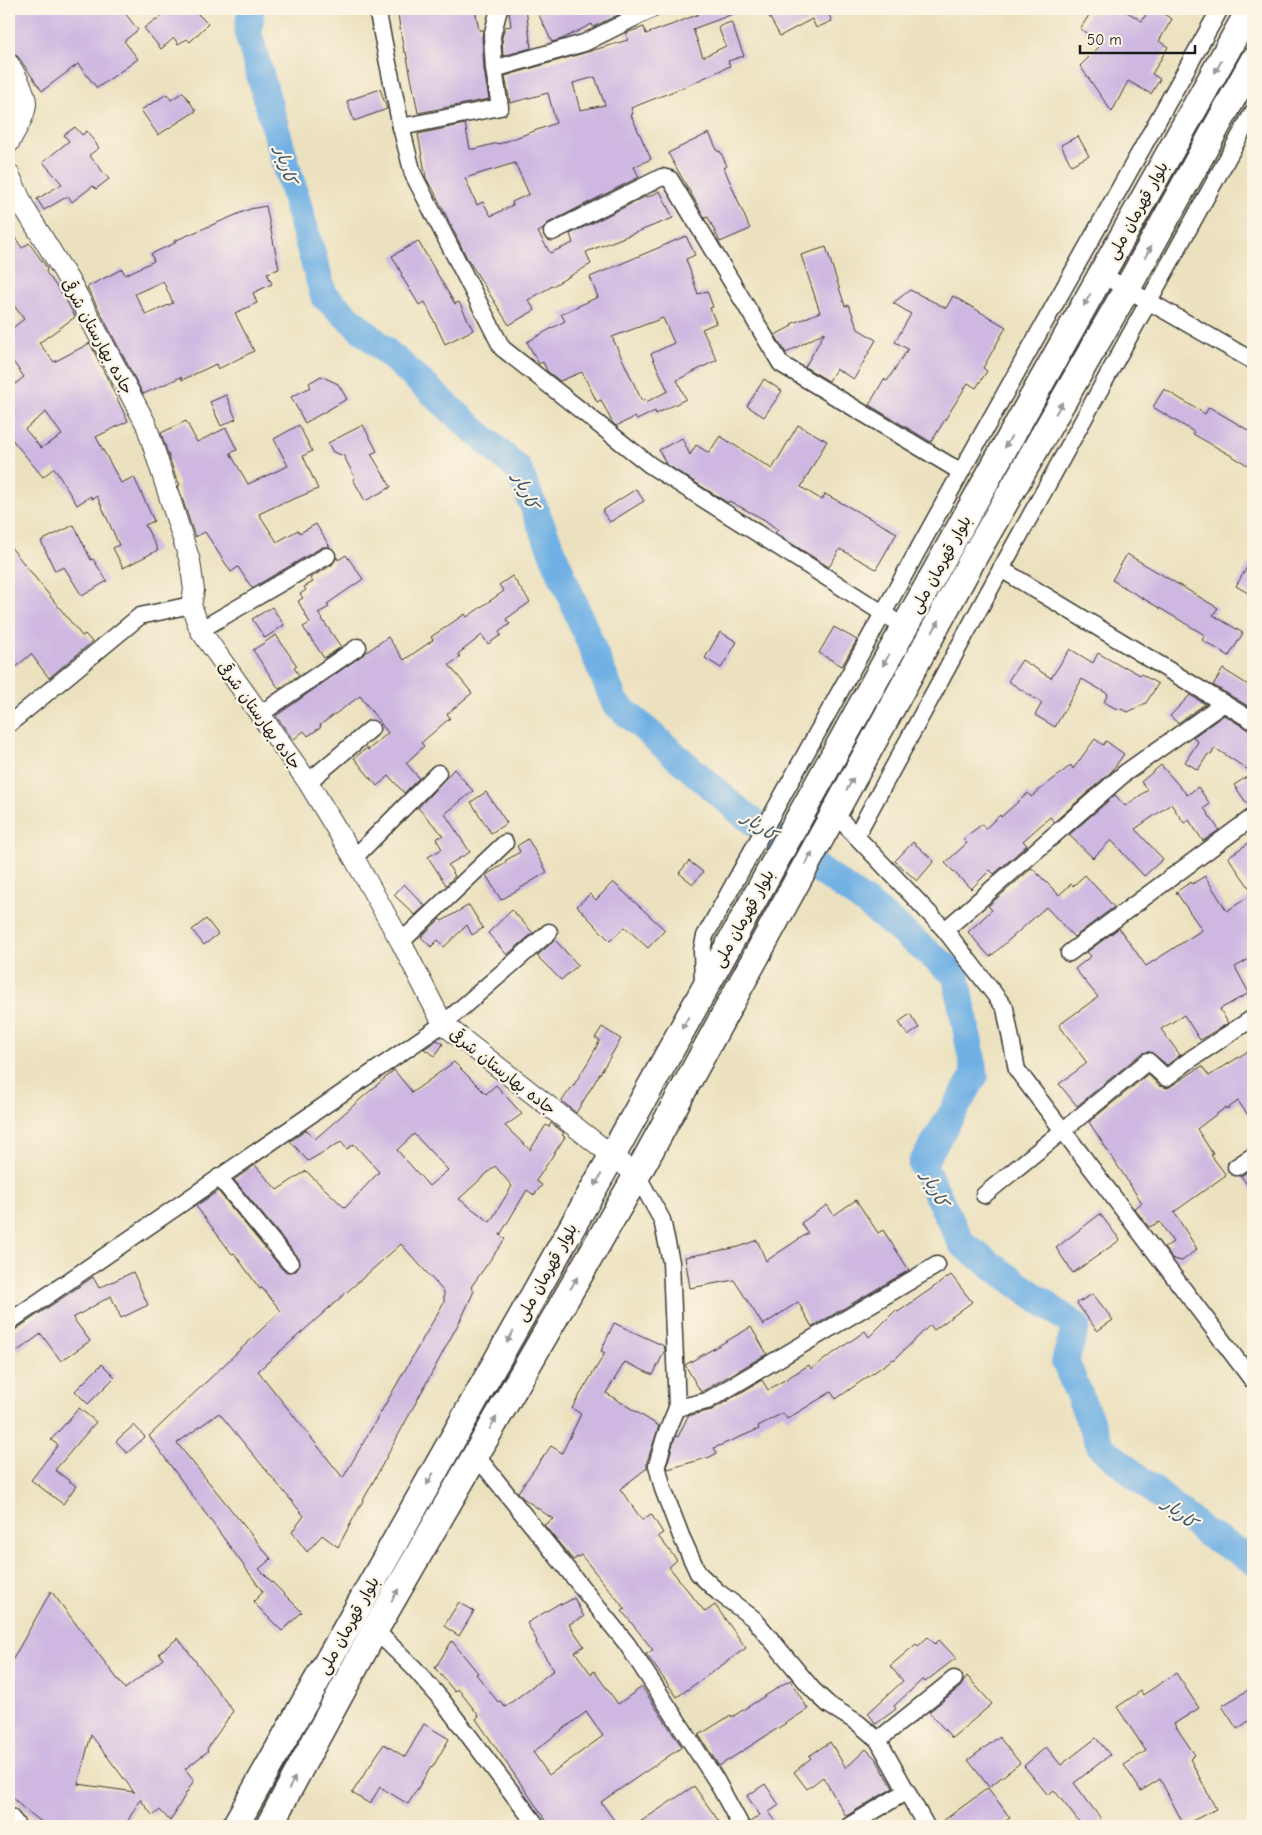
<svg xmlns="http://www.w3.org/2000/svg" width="1262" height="1835" font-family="'Comic Neue','Playpen Sans Arabic',sans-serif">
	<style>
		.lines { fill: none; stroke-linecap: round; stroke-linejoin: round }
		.river { stroke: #70b0e4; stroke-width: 28 }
		.building { fill: #ceb7e1; fill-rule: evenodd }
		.minor-casing { stroke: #3b3a34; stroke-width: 19 }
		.tertiary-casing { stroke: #3b3a34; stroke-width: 22 }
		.secondary-casing { stroke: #3b3a34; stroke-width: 25 }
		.trunk-casing { stroke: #3b3a34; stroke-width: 29 }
		.minor { stroke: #fff; stroke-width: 16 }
		.tertiary { stroke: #fff; stroke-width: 20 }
		.secondary { stroke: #fff; stroke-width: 22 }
		.trunk { stroke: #fff; stroke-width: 26 }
		.oneway { fill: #999 }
		.labels { text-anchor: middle; stroke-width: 4.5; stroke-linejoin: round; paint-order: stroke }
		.street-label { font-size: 16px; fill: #1c1c1c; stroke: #fcf5e5 }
		.water-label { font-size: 18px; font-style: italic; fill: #3e576c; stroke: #fcf5e5 }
	</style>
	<rect width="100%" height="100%" fill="#fcf5e5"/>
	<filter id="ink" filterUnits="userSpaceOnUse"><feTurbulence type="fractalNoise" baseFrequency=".02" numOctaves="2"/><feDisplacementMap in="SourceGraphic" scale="10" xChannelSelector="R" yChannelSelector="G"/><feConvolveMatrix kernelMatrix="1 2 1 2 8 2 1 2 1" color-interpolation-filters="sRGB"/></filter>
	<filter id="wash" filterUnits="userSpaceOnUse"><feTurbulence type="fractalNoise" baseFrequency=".0096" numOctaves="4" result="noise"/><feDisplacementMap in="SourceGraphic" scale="20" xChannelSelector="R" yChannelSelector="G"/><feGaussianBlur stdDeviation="1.12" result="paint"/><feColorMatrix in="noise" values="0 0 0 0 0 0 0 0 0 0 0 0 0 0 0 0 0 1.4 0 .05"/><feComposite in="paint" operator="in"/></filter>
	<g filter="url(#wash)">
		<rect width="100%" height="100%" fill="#ece1bf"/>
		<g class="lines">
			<polyline class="river" points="251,9 248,33 324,296 518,469 615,703 738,810 798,855 868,904 956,975 975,1075 922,1164 962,1244 1076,1326 1065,1361 1101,1447 1204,1532 1253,1560"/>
		</g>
		<g id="blocks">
			<g class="building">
				<polygon points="9,9 122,9 138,30 124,41 138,59 97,88 78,64 42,91 19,58 9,48"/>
				<polygon points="168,9 193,9 208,24 190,42 187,39 178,44 174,38 161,49 144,28 156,19 157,20"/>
				<polygon points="397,9 475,9 479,30 483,30 482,37 484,70 489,99 418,113 406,52 404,52"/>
				<polygon points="526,9 531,48 503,56 502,37 505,27 511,26 509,12"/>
				<polygon points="536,9 630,9 593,27 592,24 562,39 552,42"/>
				<path d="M697,9H731L733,14L693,29L703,57L726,46L718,27L731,22L744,56L728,61L730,66L684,87L631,108L633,114L631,115L651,159L634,167L639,177L548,223L542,230L538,232L550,253L573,243L570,234L647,196L648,197L660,191L673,218L586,252L591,264L528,300L535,310L509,325L467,258L432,187H431L426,178L418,134L465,124L470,149H474L498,143L499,144L556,123L548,93L510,103L505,76L628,40L626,33L644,27L646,34L671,25L699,14ZM595,77L605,105L580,110L573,83ZM515,163L529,194L512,202L513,205L491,216L483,202L477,205L465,178Z"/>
				<polygon points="765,9 831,9 827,11 832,21 816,28 812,19 780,36"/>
				<polygon points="1093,9 1122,9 1142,21 1149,9 1155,9 1172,19 1159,41 1168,47 1152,74 1160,79 1151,94 1128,81 1112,112 1080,66 1103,43 1080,29"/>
				<polygon points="380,89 387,109 354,121 347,101"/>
				<polygon points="183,92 196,111 158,135 141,110 167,94 171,100"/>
				<polygon points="75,127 82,135 87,131 99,148 89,155 109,179 96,189 93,186 72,202 68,196 44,210 37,199 62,184 43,162 69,141 64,135"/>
				<polygon points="709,133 718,152 720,151 727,166 724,168 750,229 720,242 708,217 705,218 668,153"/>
				<polygon points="1078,136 1089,156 1071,165 1061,145"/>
				<path d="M266,206L279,269L267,273L272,284L253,293L257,303L235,313L254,351L218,369L216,364L182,380L181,377L143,394L87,287L122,269L125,275L154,261L151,254L175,243L174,241L250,209ZM163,281L173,303L146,315L135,294Z"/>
				<path d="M9,228L22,248L29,243L47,268L46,272L65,298L75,317L39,343L54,362L90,343L128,421L96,437L121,483L134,477L154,521L145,525L158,550L123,568L113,548L119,545L97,496L92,499L91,496L77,505L54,468L43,477L9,436V389L24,377L9,356V331L24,319L9,299ZM46,412L62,435L41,448L25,429Z"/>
				<path d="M686,236L695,255L686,259L698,294L707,291L713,307L710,308L716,323L702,329L717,360L677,380L686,399L656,414L655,411L637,420L635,417L616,426L612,422L601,400L597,402L582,372L560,381L547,371L543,362L539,364L527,342L565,321L561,314L598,297L590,277ZM663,318L674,343L651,354L668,391L646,402L645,399L642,401L612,337Z"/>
				<polygon points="418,241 455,304 459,302 473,330 445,344 425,302 419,305 401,275 402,274 392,256"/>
				<polygon points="826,247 845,306 849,305 858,329 876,340 854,379 836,369 829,381 805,367 825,332 786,353 775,335 792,326 791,324 820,312 801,255"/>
				<polygon points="910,290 946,308 953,296 1006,327 983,368 987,371 976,388 968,383 931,442 869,405 884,379 887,381 908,349 895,342 911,314 893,303"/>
				<polygon points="321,376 338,384 347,399 305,423 291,397 311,387 309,383"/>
				<polygon points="764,379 782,391 764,417 747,406"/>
				<polygon points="1164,389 1205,414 1209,407 1253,433 1253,468 1193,434 1194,432 1153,407"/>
				<polygon points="226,395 236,419 221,426 210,402"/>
				<polygon points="186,421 197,442 226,428 237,450 230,453 248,484 288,466 274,439 299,425 312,451 303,456 318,489 284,503 284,502 259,514 277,542 298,530 300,533 316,524 330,547 322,547 252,588 238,567 231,572 205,532 195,537 178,486 180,485 175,475 161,433"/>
				<polygon points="363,425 377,451 371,454 391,487 365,501 353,479 355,478 344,456 333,452 328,443"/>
				<polygon points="798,425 827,441 801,487 822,500 825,494 897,533 876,569 840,549 829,567 775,533 778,530 765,520 729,501 728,503 666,464 659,450 682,438 690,455 696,445 709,453 720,436 772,469"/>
				<polygon points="636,489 644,501 610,522 602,511"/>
				<polygon points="74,525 91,560 93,559 107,581 82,596 64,567 55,571 41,541"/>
				<polygon points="9,545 82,636 85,634 92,642 49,678 31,654 16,667 9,658"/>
				<polygon points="1127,554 1218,608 1213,615 1243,633 1229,656 1202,640 1205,635 1112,580"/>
				<polygon points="346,555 363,579 327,604 329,607 318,613 341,647 324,658 303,627 310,623 298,601 303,598 300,594 306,590 304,587 313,582 310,578 332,565 337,557 338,560"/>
				<polygon points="1253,557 1253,596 1236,586"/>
				<polygon points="512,576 530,602 506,619 510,624 499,632 501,635 488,644 482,635 458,654 460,657 449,665 472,693 447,714 450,718 421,743 424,746 406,763 419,778 404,793 389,776 377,786 354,758 367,748 368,750 388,733 360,696 331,717 320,725 321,727 308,736 304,731 293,740 276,716 388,637 404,660 433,640 431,637 465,614 467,617 504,591 499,585"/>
				<polygon points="272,607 284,625 265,638 252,619"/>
				<polygon points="834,627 857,640 842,666 819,653"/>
				<polygon points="720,632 737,642 721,668 705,658"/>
				<polygon points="276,635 297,666 294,668 299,675 279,689 253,650"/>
				<polygon points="1070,649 1093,663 1098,653 1124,668 1124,666 1140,675 1141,674 1158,684 1146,703 1128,712 1118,708 1117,709 1104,702 1108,694 1082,679 1055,727 1035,715 1042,703 1008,681 1022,660 1051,678"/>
				<polygon points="1223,669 1253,688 1253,709 1213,685"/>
				<polygon points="1190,695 1205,704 1178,723 1170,716"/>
				<polygon points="1224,715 1248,730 1253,731 1253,807 1250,808 1234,785 1253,773 1215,748 1211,755 1208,754 1198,770 1185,762 1198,742 1193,737"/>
				<polygon points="1095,739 1103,745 1106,741 1124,754 1112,771 1054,822 1050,817 1023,841 1027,845 994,874 990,870 971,889 945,863 967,843 963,839 982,824 985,829 1000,815 1001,817 1028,793 1031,797 1071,765 1073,769"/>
				<polygon points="1161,765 1187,795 1198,787 1210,804 1204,808 1219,830 1203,841 1189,820 1184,823 1171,804 1135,829 1163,859 1144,876 1111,840 1093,858 1069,835 1115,795 1125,806 1148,790 1141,782"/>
				<polygon points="454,769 473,791 445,814 470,852 448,865 455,876 446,885 428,857 442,849 436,839 443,835 418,808"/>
				<polygon points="486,792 507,823 491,833 471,802"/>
				<polygon points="528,839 547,872 501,900 486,875 506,863 505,861 520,852 517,846"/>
				<polygon points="1253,840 1253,893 1228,857"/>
				<polygon points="913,842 934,861 917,881 895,861"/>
				<polygon points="689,861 703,872 693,884 679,873"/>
				<polygon points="1032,868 1059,895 1071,884 1073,886 1085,875 1114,907 1074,937 1046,907 990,957 968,932 992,910 988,906"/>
				<polygon points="1205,876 1227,911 1253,894 1253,957 1235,967 1249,993 1220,1009 1228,1023 1200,1040 1184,1015 1161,1029 1180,1055 1167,1065 1151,1052 1142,1053 1077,1106 1059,1084 1087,1063 1059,1025 1098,997 1075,969 1091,956 1087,952 1119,928 1146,966 1202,930 1176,892 1191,882 1192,884"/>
				<polygon points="613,882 665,930 648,948 625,927 610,941 577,906 590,894 596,900"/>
				<polygon points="404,884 425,906 415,915 394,895"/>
				<polygon points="469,905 483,928 472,935 467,925 444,947 438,940 431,947 421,937 440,919 442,921"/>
				<polygon points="512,910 533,933 507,955 488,933"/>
				<polygon points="206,919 218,934 204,945 192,930"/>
				<polygon points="555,940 578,965 561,980 537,956"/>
				<polygon points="910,1014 919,1028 908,1036 899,1022"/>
				<polygon points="602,1027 621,1039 576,1113 562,1101 571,1088 572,1088 591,1057 600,1040 595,1038"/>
				<polygon points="437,1040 443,1044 435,1056 424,1049"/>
				<polygon points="1253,1048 1253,1122 1238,1101 1227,1109 1226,1107 1197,1129 1213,1154 1211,1155 1226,1175 1174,1212 1197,1249 1182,1261 1173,1259 1164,1248 1173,1242 1160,1222 1149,1227 1134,1208 1142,1203 1089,1122 1148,1074 1159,1086 1168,1088 1202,1066 1209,1076"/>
				<path d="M454,1062L486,1094L496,1085L522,1114L505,1126L530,1150L546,1125L549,1127L551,1123L564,1133L562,1135L565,1137L536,1181L542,1185L534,1195L527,1190L500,1235L505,1239L471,1287L474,1291L463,1315L338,1547L322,1535L307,1552L292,1532L304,1516L219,1413L177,1443L271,1559L259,1569L302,1612L282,1631L253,1602L263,1592L149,1436L281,1311L262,1288L260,1289L234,1253L232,1254L196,1206L218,1191L282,1269L287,1272L296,1271L299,1266L298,1257L234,1180L255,1165L277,1190L306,1171L345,1208L379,1172L354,1144L347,1149L341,1142L308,1161L290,1141L307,1130L315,1139L394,1070L412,1092L410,1094ZM414,1134L448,1170L429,1186L397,1150ZM495,1166L512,1186L490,1222L459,1199ZM401,1244L444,1292V1302L343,1478L258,1371Z"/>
				<polygon points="1253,1168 1253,1193 1241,1176"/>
				<polygon points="856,1200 878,1233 883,1230 909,1270 812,1327 798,1302 763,1325 734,1280 690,1288 685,1257 739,1247 757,1240 766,1261 808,1233 801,1223 827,1205 834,1215"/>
				<polygon points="1100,1214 1120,1240 1073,1273 1056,1248"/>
				<polygon points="133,1272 148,1305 121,1318 111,1296 73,1318 90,1341 61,1361 41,1334 9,1357 9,1332 15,1330 93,1277 99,1288"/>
				<polygon points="951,1275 972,1302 934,1330 930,1325 894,1360 893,1359 836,1399 831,1392 787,1419 783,1413 758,1426 759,1429 714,1448 717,1453 710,1457 668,1469 667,1465 674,1440 676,1436 678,1437 688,1416 712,1410 762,1380 768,1390 809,1365 811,1369 865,1331 869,1337 896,1310 898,1312"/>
				<polygon points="1093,1294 1113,1320 1097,1331 1077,1303"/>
				<polygon points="614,1323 664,1346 665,1350 653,1375 625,1362 606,1393 659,1426 647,1462 647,1468 620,1489 642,1520 651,1514 663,1533 658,1536 677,1560 669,1567 705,1612 715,1605 746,1648 677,1697 646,1654 653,1650 622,1611 625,1609 581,1555 573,1560 544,1525 553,1519 523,1498 518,1492 551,1446 562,1453 581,1414 572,1408 605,1353 601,1351"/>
				<polygon points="751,1327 767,1354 701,1392 685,1365"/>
				<polygon points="102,1364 115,1377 88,1404 75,1391"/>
				<polygon points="79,1408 96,1422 55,1470 76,1486 63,1504 31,1480 58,1445 51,1440"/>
				<polygon points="134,1425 145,1437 127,1453 116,1441"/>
				<path d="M51,1591L125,1689L163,1659L159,1653L178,1638L233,1711L207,1749L208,1751L185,1769L194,1780L170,1821L160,1810L153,1816L140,1799L125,1826H47L22,1807L9,1793V1666ZM91,1735L134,1792H135L78,1784Z"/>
				<path d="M574,1598L584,1617L569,1624L584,1646L575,1652L591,1674L594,1671L618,1704L642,1687L682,1747L601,1802L618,1826H550L476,1719L479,1716L458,1689L455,1692L435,1668L452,1641L478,1673L476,1674L498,1702L500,1701L505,1707L554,1670L536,1643L537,1641L527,1623L560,1603L561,1605ZM586,1712L603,1736L549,1775L533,1752Z"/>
				<polygon points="459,1602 474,1611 459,1636 444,1626"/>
				<polygon points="928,1637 935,1644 939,1640 956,1658 925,1682 923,1679 894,1706 896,1709 876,1724 868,1713 903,1681 890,1666 916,1644 918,1646"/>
				<polygon points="1176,1673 1199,1708 1174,1724 1195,1755 1190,1759 1216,1809 1184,1825 1160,1779 1141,1791 1124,1765 1146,1751 1117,1707 1141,1691 1143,1695"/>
				<polygon points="967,1676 992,1704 952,1738 929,1712 960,1687"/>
				<polygon points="790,1680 808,1709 719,1766 699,1735 731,1715 732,1717"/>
				<polygon points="1253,1687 1253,1718 1237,1729 1222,1706"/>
				<polygon points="424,1724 449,1739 432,1768 431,1767 408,1804 380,1787 370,1804 352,1793 384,1744 405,1757"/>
				<polygon points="999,1737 1020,1763 989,1787 968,1760"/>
				<polygon points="1096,1738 1110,1755 1074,1783 1101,1819 1092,1826 1082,1826 1054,1790 1048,1795 1024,1766 1046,1747 1061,1765"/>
				<polygon points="830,1742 846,1768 866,1749 876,1759 893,1788 846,1816 823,1777 807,1789 794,1772 811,1758 809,1756"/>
				<polygon points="765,1784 779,1805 769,1812 779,1826 751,1826 750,1822 760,1815 747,1796"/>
				<polygon points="694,1786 722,1826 634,1826"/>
				<polygon points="988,1788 1010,1818 999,1826 936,1826"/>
			</g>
		</g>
	</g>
	<g filter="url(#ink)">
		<use href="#blocks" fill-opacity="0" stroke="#3b3a34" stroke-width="1"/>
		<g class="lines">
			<defs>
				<g id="minor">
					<polyline points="377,9 401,127 413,174 502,348 650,465 892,619"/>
					<polyline points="494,69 492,36 499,9"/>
					<polyline points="401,127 500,107 494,69 584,43 652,9"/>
					<polyline points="552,232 662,177 670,179 781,364 961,472"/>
					<polyline points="1101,274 1253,361"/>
					<polyline points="1001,569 1253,721"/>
					<polyline points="200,630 327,556"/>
					<polyline points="259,715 358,647"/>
					<polyline points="9,724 140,616 191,605"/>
					<polyline points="308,782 371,729"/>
					<polyline points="834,813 945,930 1005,1008 1017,1070 1253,1381"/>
					<polyline points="856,836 1001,569 1253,112"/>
					<polyline points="354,858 438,773"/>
					<polyline points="945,930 1125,773 1224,703"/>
					<polyline points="401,942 505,843"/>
					<polyline points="1069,953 1253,817"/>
					<polyline points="703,985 702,950 705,936 961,472 1220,9"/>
					<polyline points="1236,1167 1253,1156"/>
					<polyline points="637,1175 662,1220 671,1262 677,1408 665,1437 657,1465 663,1489 681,1536 698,1573 718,1592 754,1619 813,1690 829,1705 858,1723 878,1740 926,1826"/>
					<polyline points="219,1177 290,1263"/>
					<polyline points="984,1195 1148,1061 1166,1078 1191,1059 1253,1018"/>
					<polyline points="9,1322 443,1024 549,932"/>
					<polyline points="677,1408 707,1401 937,1265"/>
					<polyline points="475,1454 627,1644 716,1780 741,1826"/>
					<polyline points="375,1630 414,1668 441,1699 537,1826"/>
					<polyline points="878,1740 954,1679"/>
					<polyline points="849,1826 907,1791"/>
				</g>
				<g id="tertiary">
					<path d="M9,64C14,72 26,93 26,103C26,116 14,132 9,143"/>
					<polyline points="9,174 25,209 73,287 146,424 190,561 194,590 191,605 200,630 308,782 354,858 401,942 443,1024 637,1175"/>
				</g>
				<polyline id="secondary" points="9,1820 14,1826"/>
				<g id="trunk">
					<polyline points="235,1826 612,1156 964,520 1250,9"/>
					<polyline points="269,1826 375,1630 637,1175 975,555 1127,289 1253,61"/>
				</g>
			</defs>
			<use href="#minor" class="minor-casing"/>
			<use href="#tertiary" class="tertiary-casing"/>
			<use href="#secondary" class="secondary-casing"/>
			<use href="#trunk" class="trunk-casing"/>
			<use href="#minor" class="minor"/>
			<use href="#tertiary" class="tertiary"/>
			<use href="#secondary" class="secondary"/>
			<use href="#trunk" class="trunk"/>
		</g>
		<defs><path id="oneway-solid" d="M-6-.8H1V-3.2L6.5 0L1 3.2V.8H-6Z" transform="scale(1.25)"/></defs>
		<g class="oneway">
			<use href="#oneway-solid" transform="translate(1218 67) rotate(119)"/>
			<use href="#oneway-solid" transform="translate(1148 252) rotate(-61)"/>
			<use href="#oneway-solid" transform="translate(1087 300) rotate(119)"/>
			<use href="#oneway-solid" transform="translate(1059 408) rotate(-60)"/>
			<use href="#oneway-solid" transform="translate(1008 442) rotate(119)"/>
			<use href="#oneway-solid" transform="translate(936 626) rotate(-61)"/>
			<use href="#oneway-solid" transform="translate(886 660) rotate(119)"/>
			<use href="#oneway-solid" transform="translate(850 784) rotate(-61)"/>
			<use href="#oneway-solid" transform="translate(809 858) rotate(-61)"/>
			<use href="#oneway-solid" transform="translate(685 1023) rotate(119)"/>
			<use href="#oneway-solid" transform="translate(598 1180) rotate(119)"/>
			<use href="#oneway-solid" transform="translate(574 1283) rotate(-60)"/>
			<use href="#oneway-solid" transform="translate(510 1337) rotate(119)"/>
			<use href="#oneway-solid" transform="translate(493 1423) rotate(-60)"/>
			<use href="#oneway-solid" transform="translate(430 1479) rotate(119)"/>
			<use href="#oneway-solid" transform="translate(395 1595) rotate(-60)"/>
			<use href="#oneway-solid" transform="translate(292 1783) rotate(-62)"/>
		</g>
	</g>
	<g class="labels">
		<g class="street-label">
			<text transform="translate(1137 210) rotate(-61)" y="6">بلوار قهرمان ملی</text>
			<text transform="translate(98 336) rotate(61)" y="6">جاده بهارستان شرقی</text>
			<text transform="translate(940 564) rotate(-61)" y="6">بلوار قهرمان ملی</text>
			<text transform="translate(260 715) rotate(54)" y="6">جاده بهارستان شرقی</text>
			<text transform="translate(743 918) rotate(-61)" y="6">بلوار قهرمان ملی</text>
			<text transform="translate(503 1071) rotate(38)" y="6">جاده بهارستان شرقی</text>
			<text transform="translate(546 1272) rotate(-61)" y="6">بلوار قهرمان ملی</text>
			<text transform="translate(348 1625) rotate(-61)" y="6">بلوار قهرمان ملی</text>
		</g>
		<g class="water-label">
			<text transform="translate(286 165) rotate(74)" y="6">کاربار</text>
			<text transform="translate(526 491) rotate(66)" y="6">کاربار</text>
			<text transform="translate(760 826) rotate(36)" y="6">کاربار</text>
			<text transform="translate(935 1189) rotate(63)" y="6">کاربار</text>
			<text transform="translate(1180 1513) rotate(40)" y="6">کاربار</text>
		</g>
	</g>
	<rect width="1262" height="1835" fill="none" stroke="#fcf5e5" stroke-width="30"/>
	<path d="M1080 45v8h115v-8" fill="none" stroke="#1c1c1c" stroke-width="2.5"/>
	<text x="1087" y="45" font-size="15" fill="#1c1c1c" stroke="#fcf5e5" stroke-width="4" paint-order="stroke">50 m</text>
</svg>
